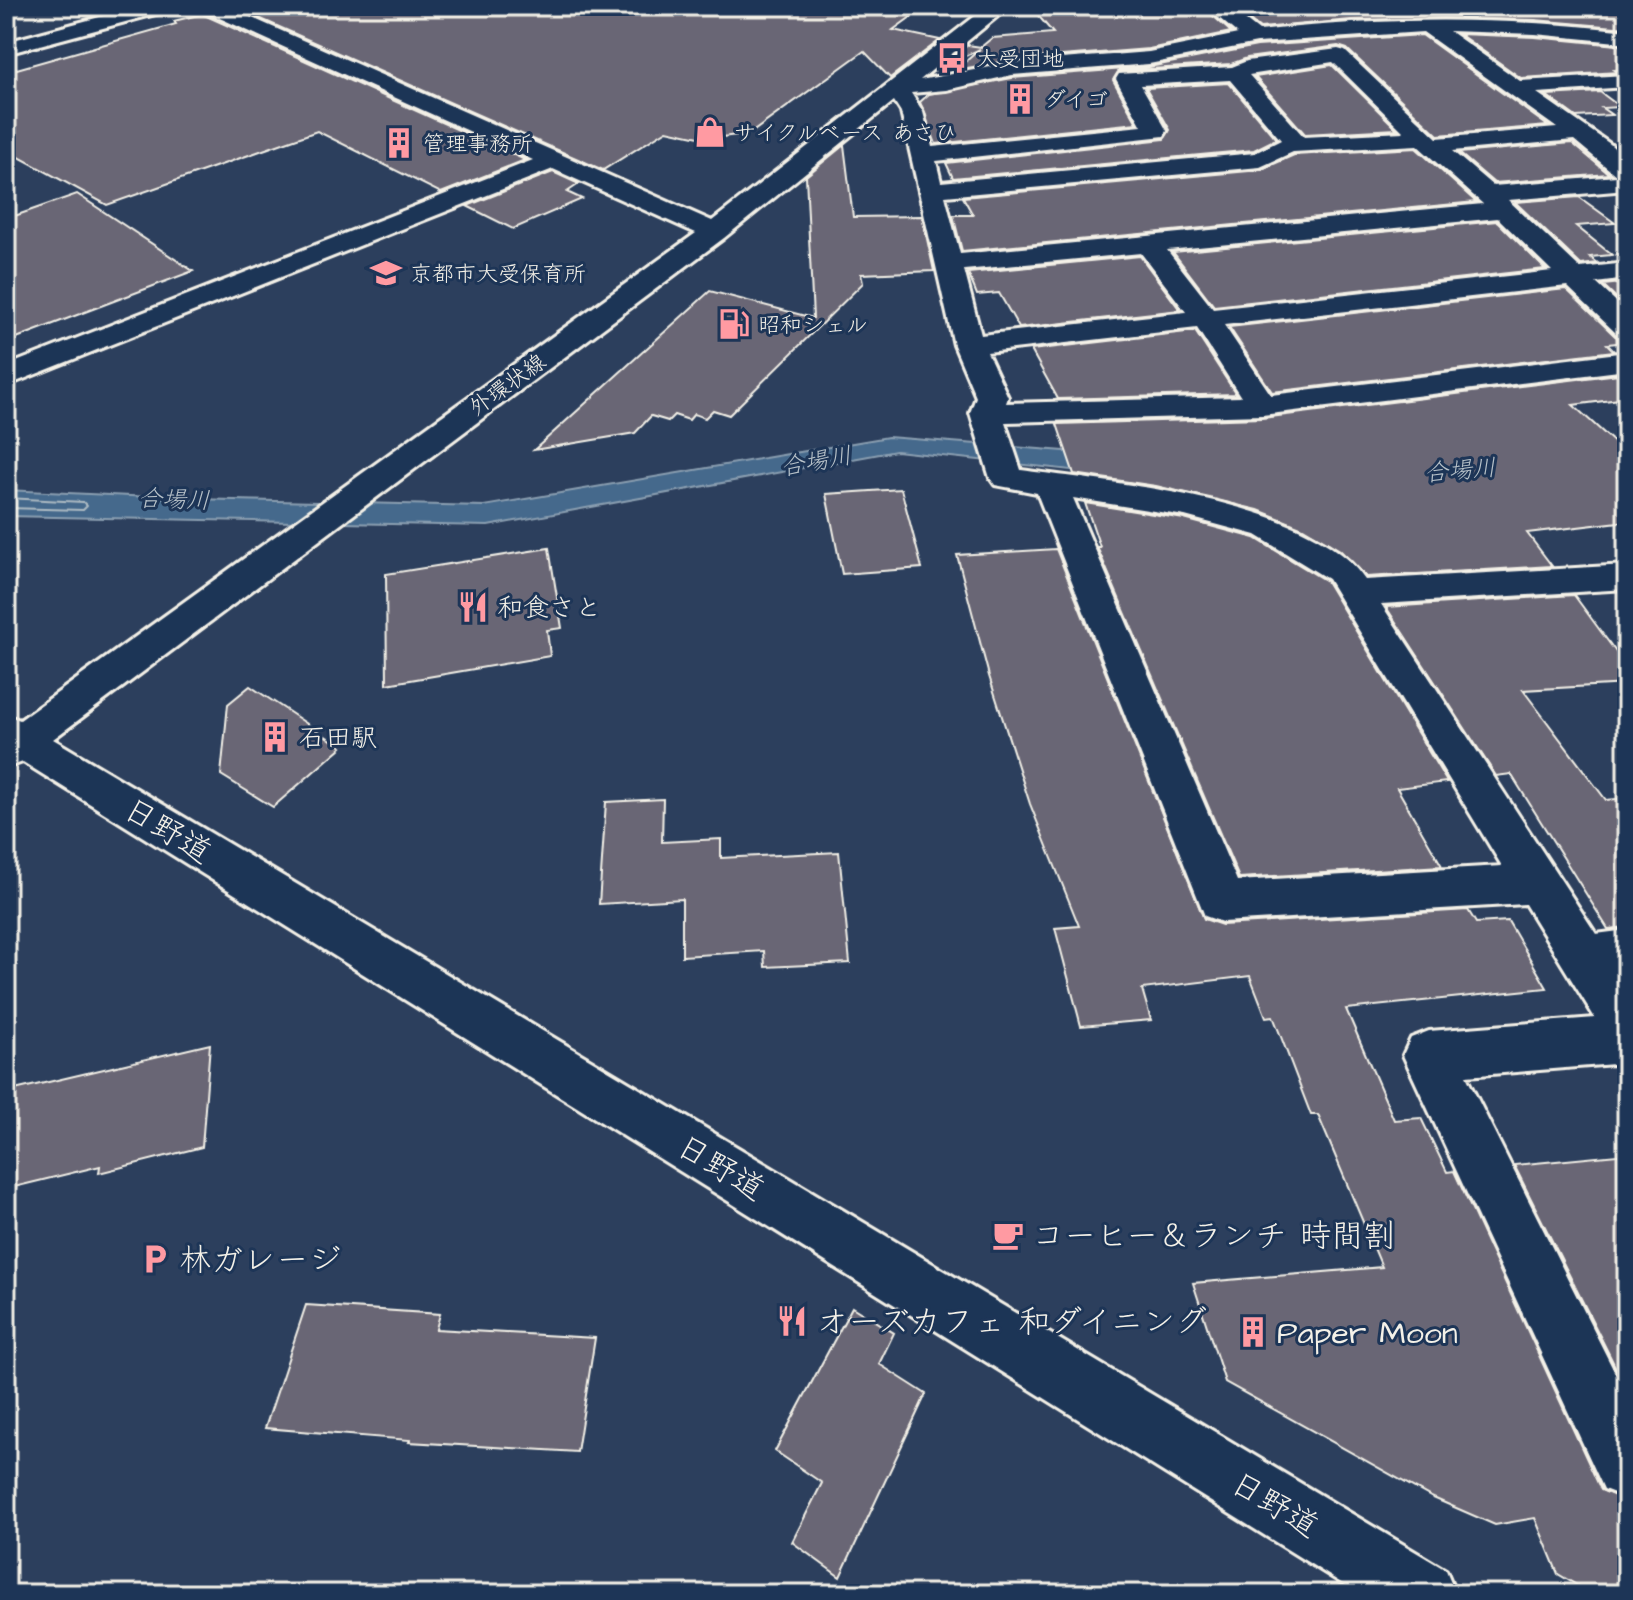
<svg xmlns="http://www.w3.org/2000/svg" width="1633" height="1600" font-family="'Architects Daughter','Klee One',sans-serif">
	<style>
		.water { fill: #45698c; stroke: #8b9fb1; stroke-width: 2 }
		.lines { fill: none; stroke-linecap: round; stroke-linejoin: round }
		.shore { stroke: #aebbc3; stroke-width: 2 }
		.building { fill: #696674; stroke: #f4f1e8; stroke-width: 2 }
		.minor-casing { stroke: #f4f1e8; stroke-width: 6 }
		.minor { fill: #1d3557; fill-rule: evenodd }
		.labels { text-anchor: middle; stroke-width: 6; stroke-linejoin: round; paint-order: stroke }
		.far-poi-label { font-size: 22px; fill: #f4f1e8; stroke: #1d3557; text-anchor: start }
		.far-street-label { font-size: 22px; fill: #f4f1e8; stroke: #1d3557 }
		.far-water-label { font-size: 24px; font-style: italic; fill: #b7c1c8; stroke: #1d3557 }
		.poi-label { font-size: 26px; fill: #f4f1e8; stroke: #1d3557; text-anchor: start }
		.near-street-label { font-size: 32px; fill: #f4f1e8; stroke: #1d3557 }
		.near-poi-label { font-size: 32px; fill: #f4f1e8; stroke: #1d3557; text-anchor: start }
	</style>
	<rect width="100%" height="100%" fill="#2c3f5d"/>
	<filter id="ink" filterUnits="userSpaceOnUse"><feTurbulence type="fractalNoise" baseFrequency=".0125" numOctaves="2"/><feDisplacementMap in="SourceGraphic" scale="16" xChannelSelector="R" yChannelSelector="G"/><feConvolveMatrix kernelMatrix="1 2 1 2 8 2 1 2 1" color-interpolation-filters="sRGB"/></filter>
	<g filter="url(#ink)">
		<polygon class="water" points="888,437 1129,456 1532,457 1627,447 1627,470 1312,496 896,451 488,526 6,516 6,490 193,499 484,506"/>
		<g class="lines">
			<polyline class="shore" points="6,498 83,502 87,506 83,510 6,508"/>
		</g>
		<g class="building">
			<polygon points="232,6 926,6 893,30 940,40 890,78 864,51 751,133 708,139 667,130 603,170"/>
			<polygon points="1030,6 1202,6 1231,32 1149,49 1012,60 956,70 980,49 938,69 968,45 981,47 992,38 1053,33"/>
			<polygon points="1232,6 1627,8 1627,28 1535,20 1443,18 1351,20 1260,28"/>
			<polygon points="202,14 525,160 441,193 317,131 107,205 6,150 6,72 176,24 174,21"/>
			<polygon points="1459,34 1535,37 1627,46 1627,69 1615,70 1619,72 1521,78"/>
			<polygon points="1422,35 1548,126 1438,135 1347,49 1338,46 1247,58 1231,64 1119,71 1113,80 1137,123 936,144 920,102 929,94 1012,78 1149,67 1257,46"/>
			<polygon points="1332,65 1397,129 1305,134 1255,77"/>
			<polygon points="1229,83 1276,139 1254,150 953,178 946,163 1164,139 1170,130 1146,88"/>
			<polygon points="1600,92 1620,107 1602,108 1612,115 1576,117 1546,95"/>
			<polygon points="1572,143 1609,174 1494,183 1459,153"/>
			<polygon points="844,145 853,217 922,216 934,271 861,274 863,283 729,415 713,410 705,418 694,414 689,420 674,415 668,421 651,416 635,433 534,450 710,291 813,318 806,176"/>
			<polygon points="1416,148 1476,202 962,251 953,215 973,215 963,197 1260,170 1294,155"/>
			<polygon points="553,172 579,184 567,192 582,199 513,229 467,206"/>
			<polygon points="77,194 193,271 6,342 6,219"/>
			<polygon points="1579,197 1615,223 1576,226 1612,255 1590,257 1598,263 1581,265 1515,202"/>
			<polygon points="1497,221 1545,269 1214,306 1173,252"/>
			<polygon points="1140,256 1180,310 1019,328 999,293 977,295 968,273"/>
			<polygon points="1622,283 1627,286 1627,308 1603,285"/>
			<polygon points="1566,289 1615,336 1627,342 1607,344 1614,351 1272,392 1229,327"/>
			<polygon points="1195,331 1236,394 1058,399 1031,350"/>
			<polygon points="1627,373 1627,398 1573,405 1627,454 1627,521 1527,533 1552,566 1366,577 1340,550 1303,528 1258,510 1156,486 1074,474 1057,424 1262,418"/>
			<polygon points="901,489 922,568 842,574 826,494"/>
			<polygon points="1085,503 1184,519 1255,538 1326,581 1447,782 1397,788 1442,866 1239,878 1097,547 1100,547"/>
			<polygon points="549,548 562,628 547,630 550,656 387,684 386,574"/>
			<polygon points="1056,549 1204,919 1222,925 1468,910 1476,923 1508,921 1547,988 1346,1009 1394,1120 1421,1118 1447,1172 1454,1171 1601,1490 1627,1501 1627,1594 1592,1594 1558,1574 1535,1518 1495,1525 1431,1497 1225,1382 1193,1283 1382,1267 1318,1115 1311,1115 1273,1016 1266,1017 1250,976 1142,989 1151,1020 1081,1026 1055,928 1079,926 1030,804 989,676 957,555"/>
			<polygon points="1574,595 1627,667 1627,684 1523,690 1606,800 1627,798 1627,927 1608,929 1511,774 1496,776 1386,607"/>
			<polygon points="250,686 342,747 273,807 221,775 228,704"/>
			<polygon points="663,799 662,842 721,839 721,858 839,852 850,963 765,967 764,951 682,956 682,899 599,904 606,802"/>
			<polygon points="210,1044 202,1147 99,1173 100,1166 6,1189 6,1092"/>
			<polygon points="1627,1154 1627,1390 1514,1165"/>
			<polygon points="306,1305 440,1314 436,1329 595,1338 577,1452 409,1442 410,1440 265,1428"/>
			<polygon points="852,1307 894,1333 879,1364 926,1394 840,1577 792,1542 822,1483 775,1451"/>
		</g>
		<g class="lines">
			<defs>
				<g id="minor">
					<polygon points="141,6 173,6 170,10 6,54 6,42"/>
					<path d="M199,6H225L712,221L988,6H1010L920,80L1012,63L1149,52L1238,34L1205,6H1227L1259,31C1382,17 1504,17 1627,31V43L1535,34L1449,31L1520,81L1627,75V87L1537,93L1610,144L1627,160V190L1508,200L1580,268L1627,263V279L1596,283L1627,312V337L1617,334L1567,286L1224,325L1271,395L1627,352V370L1262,415L1005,422L1021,470C1112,483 1312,499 1365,580L1627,565V589L1381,604L1596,934L1627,930V972L1622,973L1627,981V1063L1466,1076L1627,1397V1498L1604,1489L1403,1055L1411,1038L1429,1031L1595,1018L1525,904L1222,922L1205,916L1037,493L995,485L990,478L970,413L976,397L954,345L901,112L894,101L724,238L53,739L1446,1570L1456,1594H1359L23,762L6,768V715L20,720L696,233L553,169L6,386V366L533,160L202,10ZM1423,32L1557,128L1437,138L1345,51L1338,49L1247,61L1232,67L1119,74L1116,79L1142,126L932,147L923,112L911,93L946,90L1012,75L1149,64L1257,43ZM1333,62L1404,132L1304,137L1249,75ZM1230,80L1281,140L1255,153L941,182L936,161L1164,136L1167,131L1141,85ZM1574,140L1617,176L1493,186L1452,151ZM1417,145L1483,204L960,254L945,196L1260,167L1293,152ZM1498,218L1552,271L1213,309L1167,250ZM1141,253L1186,312L981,335L964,270ZM1197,328L1241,397L1006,403L1008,397L987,352ZM1073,498L1185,516L1256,535L1328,579L1502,866L1237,881Z"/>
				</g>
			</defs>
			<use href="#minor" class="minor-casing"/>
			<use href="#minor" class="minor"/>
		</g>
	</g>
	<defs>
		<symbol id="bus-bare" viewBox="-9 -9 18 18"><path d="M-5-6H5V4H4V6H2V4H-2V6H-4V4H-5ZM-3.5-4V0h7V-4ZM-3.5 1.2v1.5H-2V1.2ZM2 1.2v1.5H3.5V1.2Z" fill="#ff9aa2" stroke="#1d3557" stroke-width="2.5" paint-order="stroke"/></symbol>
		<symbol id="building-bare" viewBox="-9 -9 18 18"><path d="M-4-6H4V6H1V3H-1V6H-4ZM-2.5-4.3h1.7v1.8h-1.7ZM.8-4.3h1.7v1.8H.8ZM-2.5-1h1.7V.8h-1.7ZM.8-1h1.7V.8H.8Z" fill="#ff9aa2" stroke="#1d3557" stroke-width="2.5" paint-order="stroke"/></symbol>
		<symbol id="shop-bare" viewBox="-9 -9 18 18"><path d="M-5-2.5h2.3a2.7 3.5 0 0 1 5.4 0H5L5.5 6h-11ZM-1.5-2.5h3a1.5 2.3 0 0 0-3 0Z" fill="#ff9aa2" stroke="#1d3557" stroke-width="2.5" paint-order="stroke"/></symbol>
		<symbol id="school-bare" viewBox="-9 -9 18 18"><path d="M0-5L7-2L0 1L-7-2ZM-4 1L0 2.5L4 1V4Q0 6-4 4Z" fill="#ff9aa2" stroke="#1d3557" stroke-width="2.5" paint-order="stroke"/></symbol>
		<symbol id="fuel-bare" viewBox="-9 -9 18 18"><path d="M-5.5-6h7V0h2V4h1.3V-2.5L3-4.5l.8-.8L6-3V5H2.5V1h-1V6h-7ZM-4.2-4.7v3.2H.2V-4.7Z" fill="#ff9aa2" stroke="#1d3557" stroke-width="2.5" paint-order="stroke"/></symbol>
		<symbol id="restaurant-bare" viewBox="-9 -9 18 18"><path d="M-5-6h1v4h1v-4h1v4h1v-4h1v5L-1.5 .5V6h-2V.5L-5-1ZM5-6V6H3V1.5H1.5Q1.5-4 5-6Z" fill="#ff9aa2" stroke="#1d3557" stroke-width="2.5" paint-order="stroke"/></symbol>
		<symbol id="cafe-bare" viewBox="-9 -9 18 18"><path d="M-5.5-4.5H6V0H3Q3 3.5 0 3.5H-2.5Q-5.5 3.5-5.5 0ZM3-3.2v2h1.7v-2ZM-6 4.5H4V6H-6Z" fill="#ff9aa2" stroke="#1d3557" stroke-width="2.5" paint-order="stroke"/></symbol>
		<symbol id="parking-bare" viewBox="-9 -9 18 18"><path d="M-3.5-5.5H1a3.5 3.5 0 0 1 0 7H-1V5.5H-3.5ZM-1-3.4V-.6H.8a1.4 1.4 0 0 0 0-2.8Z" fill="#ff9aa2" stroke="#1d3557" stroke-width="2.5" paint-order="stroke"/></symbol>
	</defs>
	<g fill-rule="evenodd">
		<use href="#bus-bare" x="930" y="36" width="44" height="44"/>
		<use href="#building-bare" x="998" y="77" width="44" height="44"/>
		<use href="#shop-bare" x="688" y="110" width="44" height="44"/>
		<use href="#building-bare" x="377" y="121" width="44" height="44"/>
		<use href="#school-bare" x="364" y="251" width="44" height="44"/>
		<use href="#fuel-bare" x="712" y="302" width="44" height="44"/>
		<use href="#restaurant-bare" x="451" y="585" width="44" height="44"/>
		<use href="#building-bare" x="253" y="715" width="44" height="44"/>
		<use href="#cafe-bare" x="986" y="1213" width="44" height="44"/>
		<use href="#parking-bare" x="133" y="1237" width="44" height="44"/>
		<use href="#restaurant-bare" x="770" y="1299" width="44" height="44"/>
		<use href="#building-bare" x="1231" y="1310" width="44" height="44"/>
	</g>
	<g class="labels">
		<g class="far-poi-label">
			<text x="976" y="66">大受団地</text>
			<text x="1044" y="107">ダイゴ</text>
			<text x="734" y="140">サイクルベース あさひ</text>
			<text x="423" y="151">管理事務所</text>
			<text x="410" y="281">京都市大受保育所</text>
			<text x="758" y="332">昭和シェル</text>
		</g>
		<g class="far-street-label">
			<text transform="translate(507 384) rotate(-36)" y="8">外環状線</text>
		</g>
		<g class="far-water-label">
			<text transform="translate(816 461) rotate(-10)" y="8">合場川</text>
			<text transform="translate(1460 470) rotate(-5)" y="8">合場川</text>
			<text transform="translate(174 499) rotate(2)" y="8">合場川</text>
		</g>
		<g class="poi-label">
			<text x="497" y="616">和食さと</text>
			<text x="299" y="746">石田駅</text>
		</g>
		<g class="near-street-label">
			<text transform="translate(168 830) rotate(31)" y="11">日野道</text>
			<text transform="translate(721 1167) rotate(31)" y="11">日野道</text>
			<text transform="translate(1275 1504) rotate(31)" y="11">日野道</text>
		</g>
		<g class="near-poi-label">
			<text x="1032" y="1246">コーヒー＆ランチ 時間割</text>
			<text x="179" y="1270">林ガレージ</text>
			<text x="816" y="1332">オーズカフェ 和ダイニング</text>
			<text x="1277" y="1343">Paper Moon</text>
		</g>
	</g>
	<rect width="1633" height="1600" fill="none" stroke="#1d3557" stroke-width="32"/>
	<rect x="16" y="16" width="1601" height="1568" fill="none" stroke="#f4f1e8" stroke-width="3" filter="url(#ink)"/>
</svg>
